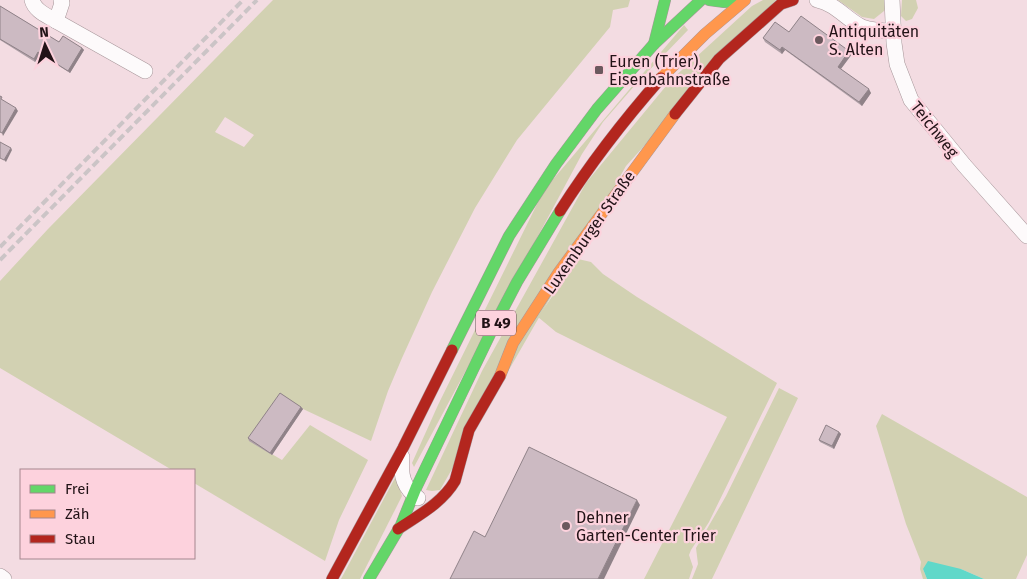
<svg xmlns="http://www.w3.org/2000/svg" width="1027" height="579" font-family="'Fira Sans',sans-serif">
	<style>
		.green { fill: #d2d1b2; fill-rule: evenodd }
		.water { fill: #60d8c9 }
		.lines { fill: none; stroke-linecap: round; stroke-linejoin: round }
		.street-casing { stroke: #a8979b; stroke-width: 16 }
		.fast-casing { stroke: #a8979b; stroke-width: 12 }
		.slow-casing { stroke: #a8979b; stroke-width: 12 }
		.jam-casing { stroke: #a8979b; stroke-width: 12 }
		.street { stroke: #fdfafb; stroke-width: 15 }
		.fast { stroke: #63d668; stroke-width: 11 }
		.slow { stroke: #ff974d; stroke-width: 11 }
		.jam { stroke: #b3261e; stroke-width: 11 }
		.rail { stroke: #cbc4c6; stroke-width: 4; stroke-dasharray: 8 4; stroke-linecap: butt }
		.wall { fill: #afa0a7 }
		.shaded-wall { fill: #8f8288 }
		.building { fill: #ccbac2; stroke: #8f8288 }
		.poi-dot { fill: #6b595e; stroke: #fdd2dd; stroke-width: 2 }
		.labels { text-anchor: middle; stroke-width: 4.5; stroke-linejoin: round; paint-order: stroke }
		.shield { fill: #fdd2dd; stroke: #644c52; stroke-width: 1 }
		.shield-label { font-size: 15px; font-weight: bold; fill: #221317 }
		.poi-label { font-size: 16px; fill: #221317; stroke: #fdd2dd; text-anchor: start }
		.street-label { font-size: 16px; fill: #221317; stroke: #fdd2dd }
	</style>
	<rect width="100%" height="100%" fill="#f3dce2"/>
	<g class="green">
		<path d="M273,0H630L628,7L613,10L610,27L517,140L475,208L432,292L402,358L388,391L371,441L303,409L282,396L250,441L282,460L310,425L368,460L339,520L325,561L194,483V470H172L0,368V281L48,229ZM225,117L254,135L244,147L215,132Z"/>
		<polygon points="763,0 776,0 626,166 440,490 432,491 426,490 482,371 586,183 671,80 752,6"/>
		<polygon points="838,0 888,0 888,2 884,11 874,19 862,17"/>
		<polygon points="902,0 916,0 918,8 912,19 906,21 901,16"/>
		<polygon points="684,25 688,30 636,84 603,122 582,154 414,467 412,463 438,405 544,190"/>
		<polygon points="578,259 591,262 603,274 637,297 777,383 709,522 691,550 689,555 693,567 689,579 644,579 727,417 556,332 538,317"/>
		<polygon points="779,388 798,398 712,579 692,579 698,564 696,548 726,496"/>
		<polygon points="882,414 1027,497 1027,555 1016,579 984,579 961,569 923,569 927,579 923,579 920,569 921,562 906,524 876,426"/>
		<polygon points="396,476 402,496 360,579 341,579"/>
	</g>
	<polygon class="water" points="928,561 961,569 984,579 927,579 923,569"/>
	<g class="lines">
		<defs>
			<g id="street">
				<path d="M32,0C35,11 46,15 56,21"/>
				<polyline points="61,0 62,3 56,21 145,71"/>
				<path d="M817,0C836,4 846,19 862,27C872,31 883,31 893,31"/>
				<polyline points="892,0 894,43 897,64 911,100 964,165 1027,236"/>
				<path d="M402,457C400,474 403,488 418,498"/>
				<polyline points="0,576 4,579"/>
			</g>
			<g id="fast">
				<polyline points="709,0 724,2 743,1"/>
				<polyline points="654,44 665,0"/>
				<polyline points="452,350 509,236 556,164 597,109 654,44 701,0"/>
				<polyline points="369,579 401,525 416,488 493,328 517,282 560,211"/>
			</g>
			<g id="slow">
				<polyline points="661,78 705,34 745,0"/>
				<polyline points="500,376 513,343 559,272 675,114"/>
			</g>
			<g id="jam">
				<polyline points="675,114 719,59 781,4 793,0"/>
				<path d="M560,211C590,164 624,120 661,78"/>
				<path d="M398,529C419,515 442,503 455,481L469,430L500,376"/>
				<polyline points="332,579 403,448 452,350"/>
			</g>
		</defs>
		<use href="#street" class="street-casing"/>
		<use href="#fast" class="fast-casing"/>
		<use href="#slow" class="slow-casing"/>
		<use href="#jam" class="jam-casing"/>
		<use href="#street" class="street"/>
		<use href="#fast" class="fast"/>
		<use href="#slow" class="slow"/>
		<use href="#jam" class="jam"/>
		<g class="rail">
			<polyline points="0,247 243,0"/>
			<polyline points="0,260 257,0"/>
		</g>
	</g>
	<g class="wall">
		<polygon points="0,6 59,42 82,48 84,50 70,73 40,54 35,62 0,40"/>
		<polygon points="789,32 852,54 841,69 871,93 862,106 785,50 782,54 765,42 763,38"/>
		<polygon points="301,407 303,409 272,455 249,441 248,438"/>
		<polygon points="839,432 841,434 834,449 820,442 819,440"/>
	</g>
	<g class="shaded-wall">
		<polygon points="782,47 785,50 782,54 780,50"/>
		<polygon points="82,48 84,50 70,73 68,71"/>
		<polygon points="849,51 852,54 840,70 838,67"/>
		<polygon points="38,52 40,54 35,62 34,59"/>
		<polygon points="869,89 871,93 862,106 859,102"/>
		<polygon points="16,108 18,111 3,136 2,133"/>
		<polygon points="11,148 12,150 6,162 4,160"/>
		<polygon points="301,407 303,409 272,455 270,453"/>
		<polygon points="839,432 841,434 834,449 832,446"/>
		<polygon points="637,500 640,505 604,579 598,579"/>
	</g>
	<g class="building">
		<polygon points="0,6 59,42 63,36 82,48 68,71 38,52 34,59 0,39"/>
		<polygon points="801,16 849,51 838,67 869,89 859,102 782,47 780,50 763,38 775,22 789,32"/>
		<polygon points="0,96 2,97 1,99 16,108 2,133 0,132"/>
		<polygon points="0,142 11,148 4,160 0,158"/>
		<polygon points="280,393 301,407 270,453 248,438"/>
		<polygon points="826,425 839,432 832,446 819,440"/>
		<polygon points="529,447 637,500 598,579 450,579 474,531 485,537"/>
	</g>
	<g class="poi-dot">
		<circle cx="819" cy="40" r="5"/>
		<rect x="594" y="65" width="10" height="10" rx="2.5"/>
		<circle cx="566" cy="526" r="5"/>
	</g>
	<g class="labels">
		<rect class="shield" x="476" y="310.5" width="40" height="25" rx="4"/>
		<g class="shield-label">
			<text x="496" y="328">B 49</text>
		</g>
		<g class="poi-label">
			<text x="829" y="37">Antiquitäten<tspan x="829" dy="18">S. Alten</tspan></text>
			<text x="609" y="67">Euren (Trier),<tspan x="609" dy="18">Eisenbahnstraße</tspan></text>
			<text x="576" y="523">Dehner<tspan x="576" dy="18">Garten-Center Trier</tspan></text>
		</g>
		<g class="street-label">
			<text transform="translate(935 129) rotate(52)" y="6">Teichweg</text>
			<text transform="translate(589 232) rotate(-55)" y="6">Luxemburger Straße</text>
		</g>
	</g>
	<rect x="20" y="469" width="175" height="90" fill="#fdd2dd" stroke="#a5868e"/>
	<rect x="30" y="485" width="25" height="8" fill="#63d668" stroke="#a5868e"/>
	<text x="65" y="494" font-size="15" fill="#221317">Frei</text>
	<rect x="30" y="510" width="25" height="8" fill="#ff974d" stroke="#a5868e"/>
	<text x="65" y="519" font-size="15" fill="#221317">Zäh</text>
	<rect x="30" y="535" width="25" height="8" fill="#b3261e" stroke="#a5868e"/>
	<text x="65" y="544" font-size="15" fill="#221317">Stau</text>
	<g transform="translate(45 45) rotate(356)" stroke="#fdd2dd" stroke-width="4" paint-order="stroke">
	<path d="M0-4L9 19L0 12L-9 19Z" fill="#221317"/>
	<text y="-8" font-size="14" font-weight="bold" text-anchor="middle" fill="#221317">N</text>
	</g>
</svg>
